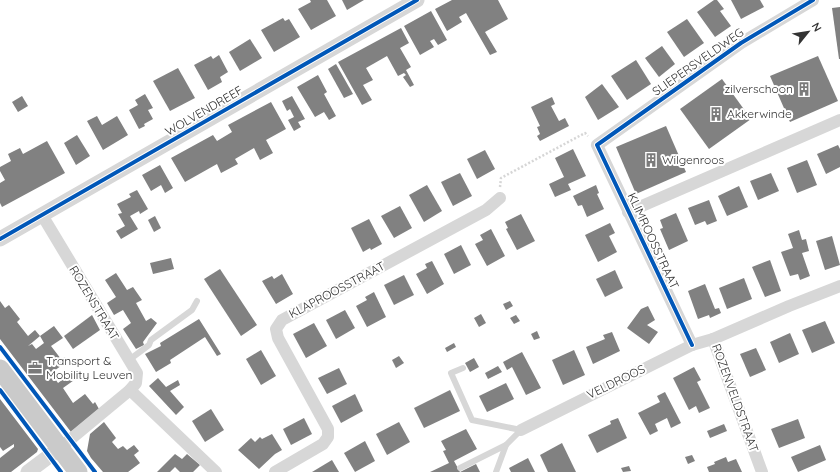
<svg xmlns="http://www.w3.org/2000/svg" width="840" height="472" font-family="Quicksand,sans-serif">
	<style>
		.building { fill: #818181 }
		.lines { fill: none; stroke-linecap: round; stroke-linejoin: round }
		.path { stroke: #d6d6d6; stroke-width: 2.5; stroke-dasharray: 2 2; stroke-linecap: butt }
		.service { stroke: #d7d7d7; stroke-width: 6 }
		.minor { stroke: #d7d7d7; stroke-width: 12 }
		.tertiary { stroke: #d7d7d7; stroke-width: 15 }
		.primary { stroke: #cacaca; stroke-width: 19 }
		.cycleway-casing { stroke: #fff; stroke-width: 6 }
		.cycleway { stroke: #0057b8; stroke-width: 4 }
		.labels { text-anchor: middle; stroke-width: 4; stroke-linejoin: round; paint-order: stroke }
		.street-label { font-size: 12px; fill: #333; stroke: #fff }
		.poi-label { font-size: 12px; fill: #333; stroke: #fff; text-anchor: start }
	</style>
	<rect width="100%" height="100%" fill="#fff"/>
	<g class="building">
		<polygon points="310,0 327,0 336,16 311,30 298,9 311,2"/>
		<polygon points="342,0 364,0 347,10"/>
		<polygon points="452,0 498,0 508,19 485,32 497,52 490,55 466,13 459,17 462,22 447,31 435,9"/>
		<polygon points="714,0 717,0 724,9 720,11 731,26 715,37 697,12"/>
		<polygon points="731,0 760,0 764,7 741,19"/>
		<polygon points="840,7 840,59 839,59 832,8"/>
		<polygon points="431,11 447,40 438,45 434,39 430,41 434,47 420,55 404,26"/>
		<polygon points="283,18 285,21 289,19 300,37 274,52 261,30"/>
		<polygon points="687,19 704,43 684,57 667,32"/>
		<polygon points="401,28 409,43 400,48 411,67 406,70 414,85 410,87 403,77 406,75 404,73 398,76 387,56 366,68 373,80 363,85 372,100 362,105 338,62"/>
		<polygon points="250,39 262,58 240,71 229,52"/>
		<polygon points="662,46 675,64 659,77 645,58"/>
		<polygon points="219,55 228,72 220,77 222,82 208,90 194,65 211,56 213,59"/>
		<polygon points="818,56 838,101 790,122 770,76"/>
		<polygon points="636,60 651,84 627,100 611,76"/>
		<polygon points="336,64 353,94 344,98 328,69"/>
		<polygon points="178,68 195,98 170,111 153,81"/>
		<polygon points="318,75 327,92 324,94 336,116 329,120 324,112 315,117 297,87"/>
		<polygon points="722,79 751,119 709,149 680,109"/>
		<polygon points="602,84 619,107 598,120 585,97"/>
		<polygon points="145,94 153,108 148,110 153,119 144,124 145,126 139,129 129,110 138,105 135,100"/>
		<polygon points="22,96 28,106 18,112 12,102"/>
		<polygon points="292,96 305,119 298,122 301,127 294,131 288,120 294,117 290,109 287,111 282,101"/>
		<polygon points="552,97 555,104 551,106 559,121 565,118 569,126 540,141 537,136 540,134 537,127 540,126 531,107"/>
		<polygon points="271,102 286,129 266,140 273,153 260,160 254,148 235,159 238,164 221,173 217,164 185,182 171,158 213,135 217,141 232,132 228,125"/>
		<polygon points="97,116 102,125 117,116 128,135 103,150 87,121"/>
		<polygon points="666,126 686,172 636,194 616,147"/>
		<polygon points="77,135 90,156 76,165 64,143"/>
		<polygon points="47,141 65,173 2,207 0,203 0,183 5,180 0,171 0,167 11,161 8,154 20,148 23,154"/>
		<polygon points="838,145 840,149 840,167 826,174 817,154"/>
		<polygon points="573,149 586,176 568,184 571,190 555,197 549,184 564,177 555,158"/>
		<polygon points="485,150 495,169 477,179 467,159"/>
		<polygon points="807,160 817,185 797,193 787,168"/>
		<polygon points="160,165 173,188 165,193 161,185 151,191 142,175"/>
		<polygon points="460,173 472,196 453,206 441,182"/>
		<polygon points="771,173 779,191 758,200 750,181"/>
		<polygon points="427,185 442,211 424,222 409,195"/>
		<polygon points="596,185 599,193 597,194 604,209 587,217 582,205 578,206 573,196"/>
		<polygon points="739,186 748,207 727,216 718,196"/>
		<polygon points="137,190 148,209 140,214 139,211 130,216 138,229 121,239 116,231 125,226 118,214 122,213 117,204 131,197 129,194"/>
		<polygon points="709,200 717,221 707,225 705,221 695,225 688,208"/>
		<polygon points="400,206 412,228 394,238 381,216"/>
		<polygon points="676,213 688,241 669,250 660,229 663,228 660,220"/>
		<polygon points="521,214 535,241 517,250 506,229 508,228 505,222"/>
		<polygon points="155,216 161,228 154,232 148,220"/>
		<polygon points="369,219 382,244 371,250 370,248 363,252 351,228"/>
		<polygon points="610,223 615,233 609,236 617,252 598,262 585,235"/>
		<polygon points="491,229 505,256 487,266 475,244 483,240 480,235"/>
		<polygon points="799,230 802,240 806,239 809,251 802,253 810,276 800,280 798,274 790,276 781,252 793,248 788,234"/>
		<polygon points="832,236 840,265 825,270 816,241"/>
		<polygon points="461,245 471,265 454,274 444,254"/>
		<polygon points="171,258 174,269 153,274 150,263"/>
		<polygon points="770,260 781,291 765,297 752,267"/>
		<polygon points="432,261 444,284 427,294 416,274 427,268 425,264"/>
		<polygon points="220,269 257,325 241,336 204,279"/>
		<polygon points="615,270 623,288 605,297 596,279"/>
		<polygon points="116,273 127,290 133,287 142,300 136,303 146,321 151,318 157,323 143,342 144,345 136,349 123,329 131,323 123,310 114,315 107,303 116,297 105,280"/>
		<polygon points="282,274 293,294 276,304 262,281 272,276 274,279"/>
		<polygon points="404,275 414,295 394,305 384,285"/>
		<polygon points="744,278 752,299 727,309 719,288"/>
		<polygon points="705,284 715,309 719,308 721,313 710,318 709,315 698,319 688,291"/>
		<polygon points="374,292 386,317 367,327 356,306 367,300 365,297"/>
		<polygon points="0,301 5,308 9,305 20,319 17,322 28,336 35,330 40,336 28,346 32,344 36,349 44,343 40,336 54,326 63,338 51,346 61,359 65,357 68,361 51,373 58,383 73,372 77,378 63,388 73,403 85,394 93,404 95,402 99,409 71,432 0,339"/>
		<polygon points="510,301 513,306 506,310 503,304"/>
		<polygon points="648,306 655,320 647,325 658,332 649,344 627,328 641,309"/>
		<polygon points="345,310 355,328 336,339 326,320"/>
		<polygon points="481,314 486,323 479,327 474,318"/>
		<polygon points="92,315 100,330 73,349 64,336"/>
		<polygon points="516,315 520,321 514,324 510,318"/>
		<polygon points="199,319 221,354 217,356 205,337 170,360 171,363 156,372 145,354 161,346 160,343"/>
		<polygon points="825,321 835,343 812,353 802,330"/>
		<polygon points="314,323 327,346 306,358 293,334"/>
		<polygon points="537,331 540,338 534,340 531,334"/>
		<polygon points="612,332 620,351 593,364 586,347 605,339 603,335"/>
		<polygon points="790,333 799,354 779,363 770,342"/>
		<polygon points="454,343 456,347 447,352 445,348"/>
		<polygon points="756,348 766,370 750,377 740,354"/>
		<polygon points="261,350 276,376 261,385 246,359"/>
		<polygon points="574,350 585,375 563,385 552,360"/>
		<polygon points="522,352 541,388 526,395 512,367 507,370 503,362"/>
		<polygon points="399,356 404,363 396,368 392,360"/>
		<polygon points="474,358 479,367 470,372 465,363"/>
		<polygon points="498,366 502,372 488,379 485,373"/>
		<polygon points="694,367 701,380 697,382 710,408 699,413 696,406 689,410 673,378"/>
		<polygon points="339,368 347,384 327,394 318,378"/>
		<polygon points="158,378 166,387 178,380 180,385 170,391 184,407 176,415 149,386"/>
		<polygon points="506,383 514,399 487,412 479,396"/>
		<polygon points="450,390 460,411 424,428 414,408"/>
		<polygon points="665,392 681,423 671,428 667,418 655,424 658,431 650,435 638,413 660,402 657,396"/>
		<polygon points="355,394 363,411 341,423 332,406"/>
		<polygon points="0,399 38,449 37,452 11,472 0,472 0,458 14,447 14,444 3,451 0,447"/>
		<polygon points="211,409 224,430 205,442 192,421"/>
		<polygon points="304,418 312,434 291,445 283,429"/>
		<polygon points="618,418 627,438 597,453 588,435 611,424 610,421"/>
		<polygon points="798,419 805,438 779,448 771,429"/>
		<polygon points="104,422 116,438 112,442 118,449 123,446 127,450 134,445 139,451 134,455 140,463 128,472 103,472 91,458 87,451 90,434"/>
		<polygon points="399,422 410,442 387,455 376,434"/>
		<polygon points="724,424 727,431 710,438 707,431"/>
		<polygon points="466,429 477,449 454,461 460,472 430,472 449,463 443,451 446,450 441,441"/>
		<polygon points="272,434 282,450 275,454 259,469 238,450 251,438 255,442 260,437 262,439"/>
		<polygon points="365,441 375,461 355,472 344,453"/>
		<polygon points="562,443 576,472 548,472 540,455"/>
		<polygon points="820,445 826,460 798,472 791,457"/>
		<polygon points="175,454 182,459 187,454 200,465 193,472 180,472 175,467 170,472 157,472"/>
		<polygon points="692,455 695,461 688,464 685,457"/>
		<polygon points="726,457 728,462 736,459 742,472 709,472 707,467 715,464 714,462"/>
		<polygon points="528,458 535,472 511,472 509,468"/>
		<polygon points="332,460 339,472 312,472"/>
		<polygon points="476,464 480,472 460,472"/>
		<polygon points="629,466 631,471 623,472 621,468"/>
	</g>
	<g class="lines">
		<polyline class="path" points="500,187 501,178 585,133 588,136"/>
		<g class="service">
			<polyline points="129,360 149,345 151,340 192,310 197,301"/>
			<polyline points="463,368 451,373 472,420 521,430"/>
			<polyline points="460,468 506,445 521,430"/>
			<polyline points="496,472 506,445"/>
		</g>
		<g class="minor">
			<polyline points="628,212 840,120"/>
			<polyline points="42,215 137,373 136,383 130,390 216,472"/>
			<polyline points="713,339 762,472"/>
			<polyline points="692,345 597,145 741,43 813,0"/>
			<polyline points="521,430 692,345 713,339 789,306 840,286"/>
			<polyline points="60,448 130,390"/>
			<polyline points="275,472 323,444 328,437 328,429 278,338 276,329 282,320 486,210 500,198"/>
		</g>
		<g class="tertiary">
			<polyline points="0,239 417,0"/>
			<polyline points="28,472 60,448"/>
		</g>
		<polyline class="primary" points="0,369 78,472"/>
		<defs>
			<g id="cycleway">
				<polyline points="0,239 417,0"/>
				<polyline points="692,345 597,145 741,43 813,0"/>
				<polyline points="0,347 95,472"/>
				<polyline points="0,390 61,472"/>
			</g>
		</defs>
		<use href="#cycleway" class="cycleway-casing"/>
		<use href="#cycleway" class="cycleway"/>
	</g>
	<defs>
		<symbol id="building-bare" viewBox="-9 -9 18 18"><path d="M-4-6H4V6H1V3H-1V6H-4ZM-2.5-4.3h1.7v1.8h-1.7ZM.8-4.3h1.7v1.8H.8ZM-2.5-1h1.7V.8h-1.7ZM.8-1h1.7V.8H.8Z" fill="#7a7a7a" stroke="#fff" stroke-width="2.5" paint-order="stroke"/></symbol>
		<symbol id="office-bare" viewBox="-9 -9 18 18"><path d="M-6-3h4V-5.5h4V-3h4V5H-6ZM-1-4.5V-3h2v-1.5ZM-6 0V1H6V0Z" fill="#7a7a7a" stroke="#fff" stroke-width="2.5" paint-order="stroke"/></symbol>
	</defs>
	<g fill-rule="evenodd">
		<use href="#building-bare" x="794" y="79" width="20" height="20"/>
		<use href="#building-bare" x="706" y="104" width="20" height="20"/>
		<use href="#building-bare" x="641" y="150" width="20" height="20"/>
		<use href="#office-bare" x="25" y="358" width="20" height="20"/>
	</g>
	<g class="labels">
		<g class="street-label">
			<text transform="translate(698 62) rotate(-35)" y="4">SLIEPERSVELDWEG</text>
			<text transform="translate(204 111) rotate(-30)" y="4">WOLVENDREEF</text>
			<text transform="translate(653 241) rotate(65)" y="4">KLIMROOSSTRAAT</text>
			<text transform="translate(337 290) rotate(-28)" y="4">KLAPROOSSTRAAT</text>
			<text transform="translate(94 303) rotate(59)" y="4">ROZENSTRAAT</text>
			<text transform="translate(616 382) rotate(-26)" y="4">VELDROOS</text>
			<text transform="translate(735 398) rotate(70)" y="4">ROZENVELDSTRAAT</text>
		</g>
		<g class="poi-label">
			<text x="793" y="93" text-anchor="end">zilverschoon</text>
			<text x="727" y="118">Akkerwinde</text>
			<text x="662" y="164">Wilgenroos</text>
			<text x="46" y="365">Transport &amp;<tspan x="46" dy="14">Mobility Leuven</tspan></text>
		</g>
	</g>
	<g transform="translate(808 32) rotate(60)" stroke="#ffffff" stroke-width="3" paint-order="stroke">
	<path d="M0-3L7 15L0 10L-7 15Z" fill="#333333"/>
	<text y="-6" font-size="11" font-weight="bold" text-anchor="middle" fill="#333333">N</text>
	</g>
</svg>
